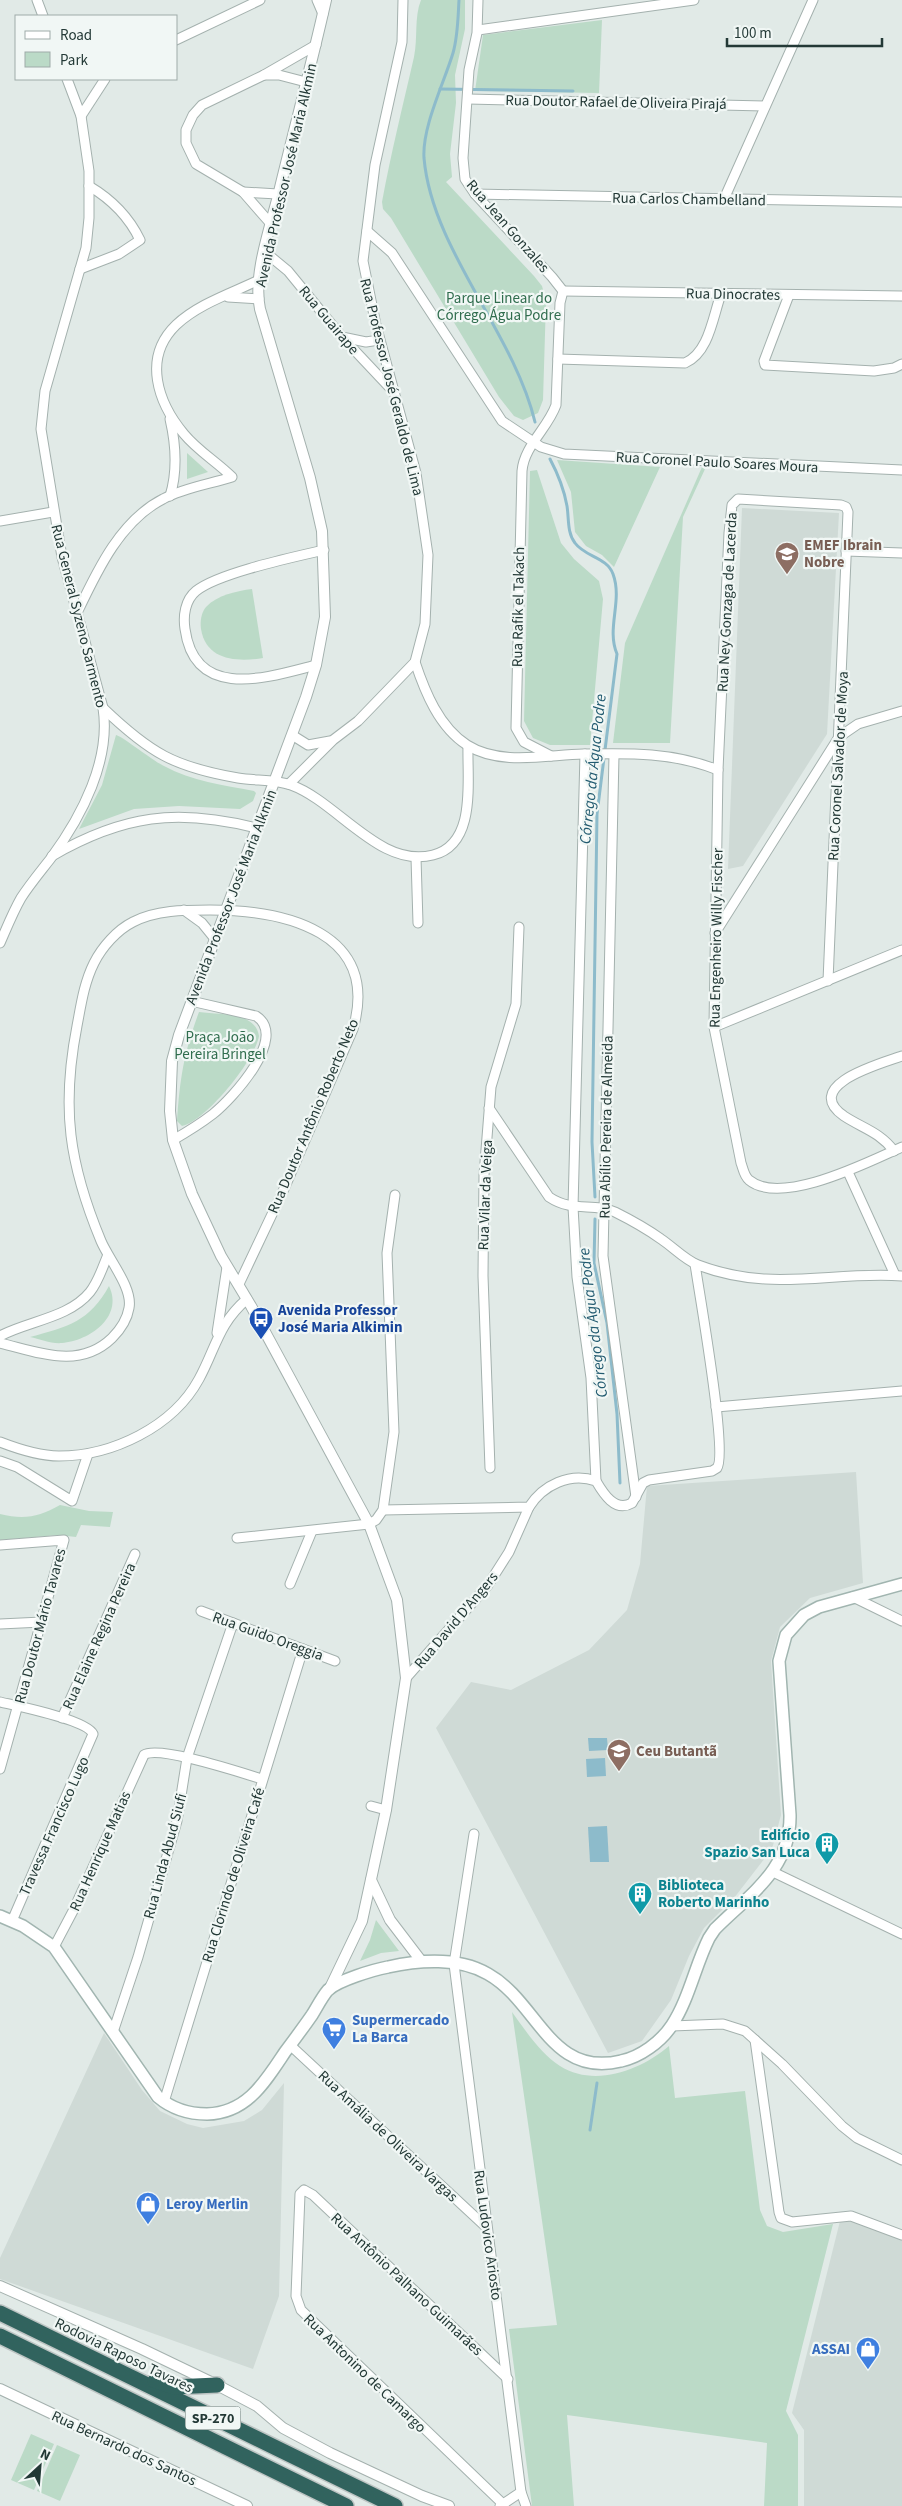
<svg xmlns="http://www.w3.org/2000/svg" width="902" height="2506" font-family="'Source Sans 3',sans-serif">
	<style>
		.built { fill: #cfdad6 }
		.green { fill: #bbdac7 }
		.water { fill: #8dbbcb }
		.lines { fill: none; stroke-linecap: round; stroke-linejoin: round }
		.stream { stroke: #8dbbcb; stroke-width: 3 }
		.minor-casing { stroke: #a4b1ae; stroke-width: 11 }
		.tertiary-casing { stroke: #a4b1ae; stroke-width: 12 }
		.secondary-casing { stroke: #a1b5b0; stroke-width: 14 }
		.motorway-casing { stroke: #bdc4c3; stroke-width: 18 }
		.minor { stroke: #fff; stroke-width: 9 }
		.tertiary { stroke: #fff; stroke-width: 10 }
		.secondary { stroke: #fff; stroke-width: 11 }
		.motorway { stroke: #31635e; stroke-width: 15 }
		.labels { text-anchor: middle; stroke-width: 4.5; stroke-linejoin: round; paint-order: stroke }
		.shield { fill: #f1f7f5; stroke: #61726f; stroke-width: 1 }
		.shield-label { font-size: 14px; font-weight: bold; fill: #233936 }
		.street-label { font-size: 15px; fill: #233936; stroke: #f1f7f5 }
		.park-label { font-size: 15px; fill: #306d4e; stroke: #f1f7f5 }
		.education-label { font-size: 15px; font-weight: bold; fill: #785e54; stroke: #f1f7f5; text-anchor: start }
		.transit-label { font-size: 15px; font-weight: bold; fill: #164399; stroke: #f1f7f5; text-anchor: start }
		.culture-label { font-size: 15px; font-weight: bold; fill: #0d838f; stroke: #f1f7f5; text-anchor: end }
		.shop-label { font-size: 15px; font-weight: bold; fill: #366cbe; stroke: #f1f7f5; text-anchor: start }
		.water-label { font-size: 16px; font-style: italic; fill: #225b70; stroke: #f1f7f5 }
	</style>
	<rect width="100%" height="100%" fill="#e1eae7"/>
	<g class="built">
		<polygon points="742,508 839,513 827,734 743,866 728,869"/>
		<polygon points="856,1472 863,1583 810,1598 780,1627 771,1661 781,1815 772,1849 734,1898 704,1928 689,1956 671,2000 642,2041 608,2053 436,1728 471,1682 511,1690 589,1650 627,1610 640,1564 647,1486"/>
		<polygon points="104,2033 142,2090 160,2111 187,2124 203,2128 244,2121 262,2110 284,2083 279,2296 253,2369 0,2279 0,2258"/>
		<polygon points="850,2219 902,2240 902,2506 804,2506 804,2430 792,2413 840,2221"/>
	</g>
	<g class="green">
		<path d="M421,0H465V29L455,75L456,103L450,154L452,177L446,182L534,276L542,286L546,301L543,400L538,413L523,420L514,416L499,397L391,218L383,209L382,202C391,153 403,105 414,57C418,38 414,17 421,0Z"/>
		<polygon points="602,20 599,93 475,91 483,35"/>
		<polygon points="187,453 208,472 187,479"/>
		<polygon points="557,460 660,467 614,567 602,555 586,546 575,532 571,492"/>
		<polygon points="702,467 705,469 683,517 670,743 613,743 625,643"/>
		<polygon points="537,470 561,543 574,559 599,581 603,599 590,745 550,745 533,738 524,721 530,471"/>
		<path d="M252,589L263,658C238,662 206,661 201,629C200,622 201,613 206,607C217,595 237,591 252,589Z"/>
		<path d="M116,735C122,736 153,761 164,766C192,781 223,785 254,791L256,793L253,801L240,809L179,806L134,809L79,829L102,785Z"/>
		<path d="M199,1012C219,1015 255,1011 259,1036C255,1060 206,1121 182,1126L177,1121C180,1078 184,1052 199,1012Z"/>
		<path d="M109,1286C124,1317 89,1341 62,1343C51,1344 40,1339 30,1337C68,1327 90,1321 109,1286Z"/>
		<path d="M60,1505L89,1511L113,1512L110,1527L81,1525L76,1537L58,1535L0,1540V1514C24,1520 39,1517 60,1505Z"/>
		<polygon points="376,1920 399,1951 381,1953 360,1961 370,1940"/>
		<path d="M512,2012C525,2030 541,2054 560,2066C595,2088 641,2070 669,2046L675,2098L745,2091L760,2210L767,2226L783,2232L833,2224L786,2411L798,2435V2506H764L767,2443L567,2415L574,2506H532L509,2329L557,2325Z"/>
		<polygon points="31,2434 54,2444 34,2490 11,2480"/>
		<polygon points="57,2445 80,2455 60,2501 37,2491"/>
	</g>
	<g class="water">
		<polygon points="588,1738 607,1738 608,1750 589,1751"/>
		<polygon points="605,1758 606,1776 587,1777 586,1759"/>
		<polygon points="607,1826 609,1862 590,1862 588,1827"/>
	</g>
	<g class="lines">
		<g class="stream">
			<path d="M459,0C458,17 458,36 453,53C444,83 422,127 424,158C432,250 513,331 535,422"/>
			<polyline points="440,89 573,91"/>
			<path d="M550,459C558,474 564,489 567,506C569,518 567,533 575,543C585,557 607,557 613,574C623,601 606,628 617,654L597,814L592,1142L595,1197"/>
			<polyline points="595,1219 594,1263 607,1323 617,1414 620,1483"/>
			<polyline points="590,2130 597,2083"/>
		</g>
		<defs>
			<g id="minor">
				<polyline points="37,0 43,16"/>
				<polyline points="317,0 323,14"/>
				<path d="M478,0L477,33L469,70L463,158L465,179L475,194L552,277L563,291L560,303L556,405C548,428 524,446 522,471L516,728L524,742L551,756"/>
				<polyline points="478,30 694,0"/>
				<polyline points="176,40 260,0"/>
				<polyline points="264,75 279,75 306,82"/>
				<polyline points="468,99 765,106"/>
				<polyline points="81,116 105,79"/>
				<polyline points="243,192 278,194"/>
				<polyline points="475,194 902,202"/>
				<polyline points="724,199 813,0"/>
				<polyline points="271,224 243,192 196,164 186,143 186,130 193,115 202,105 264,75 316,45"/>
				<polyline points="367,231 392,253 502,421 541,447 564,454 902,470"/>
				<polyline points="265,252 288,271 342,337 390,388"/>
				<path d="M80,269L119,254L140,240C129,217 111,199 89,186"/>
				<polyline points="563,291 902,296"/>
				<polyline points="789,295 764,361 765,365 874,371 894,368 902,364"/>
				<polyline points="228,297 259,299"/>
				<polyline points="342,337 366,342 379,340"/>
				<path d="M558,359L685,363C709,353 713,316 721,294"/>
				<path d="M170,419C176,445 178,470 170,496"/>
				<polyline points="0,521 53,512"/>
				<polyline points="846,551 902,553"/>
				<path d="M77,613C97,571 120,521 163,499C183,488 210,484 232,477C217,462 198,451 184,434C158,403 142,358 176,325C198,304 232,293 259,280"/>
				<path d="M415,662C425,692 439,727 467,745C500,766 546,755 583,754C630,753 673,752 718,770"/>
				<path d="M316,665C269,677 195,702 185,629C183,616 185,600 196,591C218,573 294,557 324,550"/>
				<path d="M103,708C150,753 174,767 238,778C256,781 274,779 291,785C338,802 380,869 433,855C477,844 467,781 468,746"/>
				<polyline points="292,735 308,745 330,741"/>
				<polyline points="585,754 573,1207 577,1277 591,1378 596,1481"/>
				<polyline points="614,755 603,1256 636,1497"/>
				<polyline points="289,784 333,740 358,721 415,662 425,624 428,555 416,473 376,325 363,261 375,165 402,42 403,0"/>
				<path d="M52,856C123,815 177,808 256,828"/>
				<polyline points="416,858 418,923"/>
				<polyline points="184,910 202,923 215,939"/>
				<polyline points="715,933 839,737 858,724 902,711"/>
				<path d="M0,943C7,927 13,912 21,898C30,884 41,871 51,858C82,816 111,760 103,708L62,557L41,429L45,391L86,248L89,218V171L81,116L67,79"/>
				<path d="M828,981L848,512L846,507L841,505L738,499L732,505L729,533L718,770L714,1027L741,1163C743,1168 744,1176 749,1180C781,1207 870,1161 902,1147"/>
				<polyline points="714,1027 902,950"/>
				<path d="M489,1108L549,1197C573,1213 593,1202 615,1212C631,1220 647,1229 661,1239C673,1247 685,1260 698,1265C772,1293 829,1271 902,1276"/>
				<path d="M173,1140C187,1132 200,1124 213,1114C232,1099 289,1037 256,1016L191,1001"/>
				<path d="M894,1151C880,1132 862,1128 844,1116C800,1085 883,1063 902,1056"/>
				<polyline points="848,1172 895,1275"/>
				<polyline points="217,1333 227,1267"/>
				<path d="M0,1336C28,1321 69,1318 90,1292C98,1282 102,1269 107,1257"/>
				<path d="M0,1343C38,1352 79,1370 112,1338C120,1330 127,1320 129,1308C133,1288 109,1260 101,1241C69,1164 61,1108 77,1026C81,1005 84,983 94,963C102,947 117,930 133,922C156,910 184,910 210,910C285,910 381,932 353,1029L284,1189L239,1284"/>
				<polyline points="716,1407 902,1391"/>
				<path d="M0,1442C18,1449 39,1456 59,1456C112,1456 173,1427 199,1379C216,1348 218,1324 247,1299"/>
				<polyline points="0,1461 17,1467 72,1501 88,1454"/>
				<polyline points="490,1468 483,1276 484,1175 491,1087 516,1004 519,927"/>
				<path d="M383,1510L529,1507C543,1485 570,1472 596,1481C603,1493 615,1513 632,1503L643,1483L649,1480L712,1471L717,1468C728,1454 699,1292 695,1264"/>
				<polyline points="237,1538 369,1524 376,1520 383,1510 394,1432 387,1253 395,1195"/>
				<polyline points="0,1545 64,1540 0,1769"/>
				<polyline points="290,1584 312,1531"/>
				<polyline points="853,1597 902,1621"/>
				<polyline points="201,1611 335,1661"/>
				<polyline points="0,1624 42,1622"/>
				<polyline points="406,1678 488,1585 509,1552 529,1507"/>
				<path d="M0,1702C17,1706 87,1720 93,1734L12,1921"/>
				<polyline points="62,1718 135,1554"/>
				<polyline points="371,1806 386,1810"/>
				<polyline points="474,1834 454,1964 521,2492 526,2506"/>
				<polyline points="773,1872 902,1934"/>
				<path d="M54,1947L73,1911L144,1755C158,1745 242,1773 262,1779"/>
				<polyline points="672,2026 723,2024 745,2031 782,2064 842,2126 857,2138 902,2160"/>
				<polyline points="113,2032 138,1957 177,1821 187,1758 233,1623"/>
				<polyline points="755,2040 779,2212 781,2218 792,2222 851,2216 902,2235"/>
				<polyline points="290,2045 486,2227"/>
				<polyline points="164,2102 303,1649"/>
				<polyline points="504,2505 301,2310 296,2296 300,2194 304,2190 313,2195 508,2379"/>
				<polyline points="500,2506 521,2492"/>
			</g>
			<g id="tertiary">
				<path d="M326,0C311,67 293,133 277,200C269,231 253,277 260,309L310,478L322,531L325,617L316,665L306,697L179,1035L172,1061L170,1111L173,1140L192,1194L221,1256L251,1306L369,1524L397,1600L406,1678L386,1810L362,1921L329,1990"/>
				<polyline points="371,1880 390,1920 422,1962"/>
				<polyline points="0,2286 142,2349 217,2385 257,2406 283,2428 330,2453 422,2496 449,2506"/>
				<polyline points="0,2389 247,2506"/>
			</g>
			<path id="secondary" d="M0,1916L23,1926L54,1947L158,2097C171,2108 189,2114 207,2114C247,2113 265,2082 285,2052C294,2040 303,2028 312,2015C317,2007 322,1997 328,1990C339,1980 373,1970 388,1967C419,1960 459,1957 488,1974C538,2002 550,2078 621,2061C640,2057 661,2042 672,2025C689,1999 695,1966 709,1938L715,1929C750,1894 791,1869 790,1815L779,1661L786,1635L804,1615L819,1607L902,1584"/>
			<g id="motorway">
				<polyline points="0,2313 395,2506"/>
				<polyline points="0,2336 346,2506"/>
				<polyline points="155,2381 173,2387 217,2385"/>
			</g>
		</defs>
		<use href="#minor" class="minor-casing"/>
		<use href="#tertiary" class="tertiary-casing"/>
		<use href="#secondary" class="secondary-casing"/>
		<use href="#motorway" class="motorway-casing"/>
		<use href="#minor" class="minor"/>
		<use href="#tertiary" class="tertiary"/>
		<use href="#secondary" class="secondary"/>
		<use href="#motorway" class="motorway"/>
	</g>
	<defs>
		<symbol id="school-pin" viewBox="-11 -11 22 30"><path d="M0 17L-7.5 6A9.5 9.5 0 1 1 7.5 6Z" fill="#8d6e63" stroke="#f1f7f5"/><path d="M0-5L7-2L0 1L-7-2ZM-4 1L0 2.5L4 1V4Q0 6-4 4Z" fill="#fff"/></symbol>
		<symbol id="bus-pin" viewBox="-11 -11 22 30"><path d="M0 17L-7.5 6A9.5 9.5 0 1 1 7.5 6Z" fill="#1a4fb4" stroke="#f1f7f5"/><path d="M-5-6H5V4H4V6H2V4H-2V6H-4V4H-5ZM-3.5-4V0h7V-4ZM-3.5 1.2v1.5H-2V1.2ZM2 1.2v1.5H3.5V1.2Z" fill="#fff"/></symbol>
		<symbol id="building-pin" viewBox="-11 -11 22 30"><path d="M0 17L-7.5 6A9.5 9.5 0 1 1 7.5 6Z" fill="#0f9aa8" stroke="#f1f7f5"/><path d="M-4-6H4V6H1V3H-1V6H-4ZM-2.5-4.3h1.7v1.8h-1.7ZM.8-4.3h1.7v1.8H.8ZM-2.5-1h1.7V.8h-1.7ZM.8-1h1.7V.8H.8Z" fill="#fff"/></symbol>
		<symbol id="supermarket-pin" viewBox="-11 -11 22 30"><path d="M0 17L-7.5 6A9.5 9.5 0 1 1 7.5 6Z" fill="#3f7fe0" stroke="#f1f7f5"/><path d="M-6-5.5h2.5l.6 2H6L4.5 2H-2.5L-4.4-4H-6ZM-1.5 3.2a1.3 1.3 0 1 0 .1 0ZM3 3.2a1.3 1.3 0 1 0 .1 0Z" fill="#fff"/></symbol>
		<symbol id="shop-pin" viewBox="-11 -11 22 30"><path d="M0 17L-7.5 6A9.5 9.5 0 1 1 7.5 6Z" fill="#3f7fe0" stroke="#f1f7f5"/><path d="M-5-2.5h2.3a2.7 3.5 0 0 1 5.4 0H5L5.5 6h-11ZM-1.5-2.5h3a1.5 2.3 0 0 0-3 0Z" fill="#fff"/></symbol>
	</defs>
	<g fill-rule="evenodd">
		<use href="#school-pin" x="773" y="540" width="28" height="38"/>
		<use href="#bus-pin" x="247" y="1305" width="28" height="38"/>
		<use href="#school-pin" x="605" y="1737" width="28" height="38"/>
		<use href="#building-pin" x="813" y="1830" width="28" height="38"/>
		<use href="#building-pin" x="626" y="1880" width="28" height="38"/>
		<use href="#supermarket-pin" x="320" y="2015" width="28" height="38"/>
		<use href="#shop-pin" x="134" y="2190" width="28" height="38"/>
		<use href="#shop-pin" x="854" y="2335" width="28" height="38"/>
	</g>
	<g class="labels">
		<rect class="shield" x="185.5" y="2406.5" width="55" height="23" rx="4"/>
		<g class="shield-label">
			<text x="213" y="2423">SP-270</text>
		</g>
		<g class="street-label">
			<text transform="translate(616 102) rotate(1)" y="5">Rua Doutor Rafael de Oliveira Pirajá</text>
			<text transform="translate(286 175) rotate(-77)" y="5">Avenida Professor José Maria Alkmin</text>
			<text transform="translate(689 199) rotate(1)" y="5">Rua Carlos Chambelland</text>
			<text transform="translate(508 226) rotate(49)" y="5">Rua Jean Gonzales</text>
			<text transform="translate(733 294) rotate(1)" y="5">Rua Dinocrates</text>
			<text transform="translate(329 320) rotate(50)" y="5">Rua Guairape</text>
			<text transform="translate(392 387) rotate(76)" y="5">Rua Professor José Geraldo de Lima</text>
			<text transform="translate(717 462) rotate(3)" y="5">Rua Coronel Paulo Soares Moura</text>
			<text transform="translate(727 602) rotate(-87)" y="5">Rua Ney Gonzaga de Lacerda</text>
			<text transform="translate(518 607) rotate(-89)" y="5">Rua Rafik el Takach</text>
			<text transform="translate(79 616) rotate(76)" y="5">Rua General Syzeno Sarmento</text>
			<text transform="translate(838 766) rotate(-87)" y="5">Rua Coronel Salvador de Moya</text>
			<text transform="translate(231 897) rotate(-69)" y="5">Avenida Professor José Maria Alkmin</text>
			<text transform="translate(716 938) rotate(-89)" y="5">Rua Engenheiro Willy Fischer</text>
			<text transform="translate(313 1116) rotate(-67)" y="5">Rua Doutor Antônio Roberto Neto</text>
			<text transform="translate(606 1127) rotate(-89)" y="5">Rua Abílio Pereira de Almeida</text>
			<text transform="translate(485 1195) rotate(-88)" y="5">Rua Vilar da Veiga</text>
			<text transform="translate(456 1620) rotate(-50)" y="5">Rua David D'Angers</text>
			<text transform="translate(40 1626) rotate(-75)" y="5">Rua Doutor Mário Tavares</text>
			<text transform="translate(99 1636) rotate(-66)" y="5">Rua Elaine Regina Pereira</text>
			<text transform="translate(268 1636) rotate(20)" y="5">Rua Guido Oreggia</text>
			<text transform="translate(54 1826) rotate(-66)" y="5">Travessa Francisco Lugo</text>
			<text transform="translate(100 1851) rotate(-66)" y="5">Rua Henrique Matias</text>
			<text transform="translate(165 1856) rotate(-75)" y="5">Rua Linda Abud Siufi</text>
			<text transform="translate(233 1875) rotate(-73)" y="5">Rua Clorindo de Oliveira Café</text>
			<text transform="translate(388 2136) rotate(43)" y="5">Rua Amália de Oliveira Vargas</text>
			<text transform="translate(488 2235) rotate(82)" y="5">Rua Ludovico Ariosto</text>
			<text transform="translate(407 2284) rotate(43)" y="5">Rua Antônio Palhano Guimarães</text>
			<text transform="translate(124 2355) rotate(26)" y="5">Rodovia Raposo Tavares</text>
			<text transform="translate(365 2373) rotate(44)" y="5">Rua Antonino de Camargo</text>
			<text transform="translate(124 2448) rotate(25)" y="5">Rua Bernardo dos Santos</text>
		</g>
		<g class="park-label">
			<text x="499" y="303">Parque Linear do<tspan x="499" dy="17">Córrego Água Podre</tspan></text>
			<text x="220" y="1042">Praça João<tspan x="220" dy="17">Pereira Bringel</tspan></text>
		</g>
		<g class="education-label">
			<text x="804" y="550">EMEF Ibrain<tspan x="804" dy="17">Nobre</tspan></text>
			<text x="636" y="1756">Ceu Butantã</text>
		</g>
		<g class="transit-label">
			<text x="278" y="1315">Avenida Professor<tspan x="278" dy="17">José Maria Alkimin</tspan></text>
		</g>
		<g class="culture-label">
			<text x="810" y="1840">Edifício<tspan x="810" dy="17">Spazio San Luca</tspan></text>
			<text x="658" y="1890" text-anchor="start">Biblioteca<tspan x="658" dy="17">Roberto Marinho</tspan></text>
		</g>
		<g class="shop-label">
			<text x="352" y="2025">Supermercado<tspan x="352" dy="17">La Barca</tspan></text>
			<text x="166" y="2209">Leroy Merlin</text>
			<text x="850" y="2354" text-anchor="end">ASSAI</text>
		</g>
		<g class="water-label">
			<text transform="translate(592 769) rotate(-84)" y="6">Córrego da Água Podre</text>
			<text transform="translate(592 1323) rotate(-97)" y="6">Córrego da Água Podre</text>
		</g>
	</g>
	<rect x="15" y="15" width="162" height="65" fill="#f1f7f5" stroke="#9faba9"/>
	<rect x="25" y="31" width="25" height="8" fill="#ffffff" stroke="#9faba9"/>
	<text x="60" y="40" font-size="15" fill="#233936">Road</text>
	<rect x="25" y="52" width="25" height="15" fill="#bbdac7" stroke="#9faba9"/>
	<text x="60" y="65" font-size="15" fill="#233936">Park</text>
	<g transform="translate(40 2466) rotate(26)" stroke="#f1f7f5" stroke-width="4" paint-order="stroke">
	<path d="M0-4L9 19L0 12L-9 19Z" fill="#233936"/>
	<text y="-8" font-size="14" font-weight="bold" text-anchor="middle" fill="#233936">N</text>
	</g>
	<path d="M727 38v8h155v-8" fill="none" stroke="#233936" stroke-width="2.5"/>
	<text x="734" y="38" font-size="15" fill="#233936" stroke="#f1f7f5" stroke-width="4" paint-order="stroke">100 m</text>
</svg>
